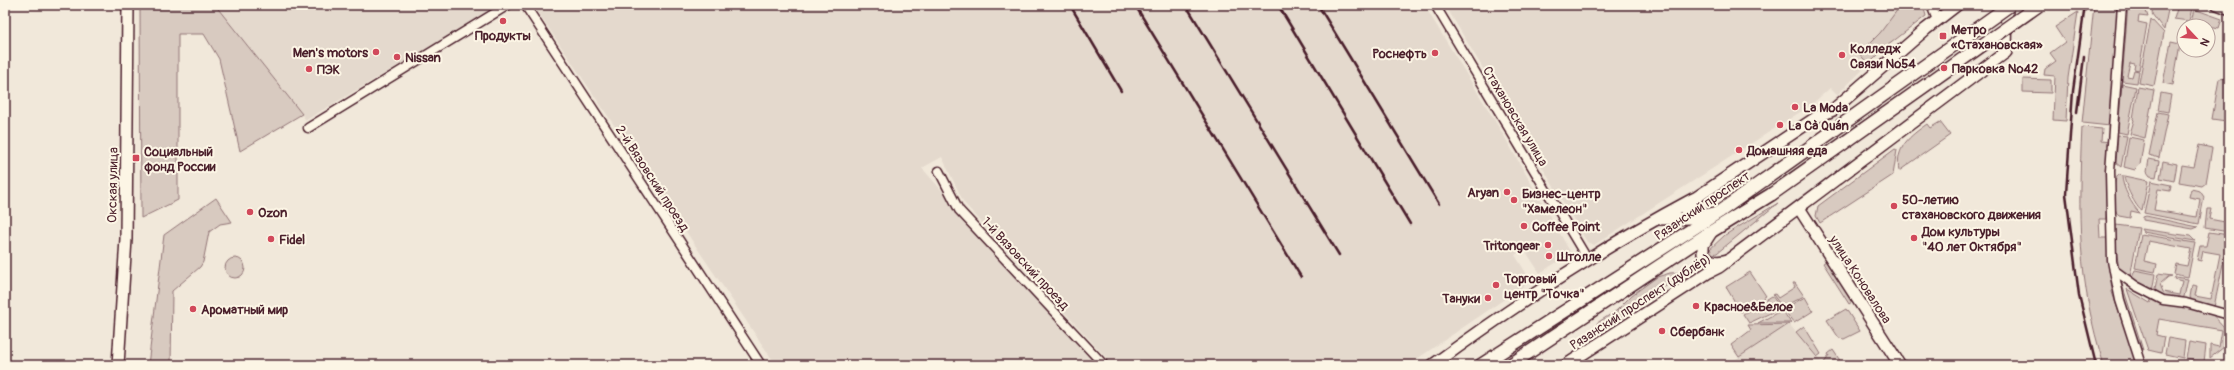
<svg xmlns="http://www.w3.org/2000/svg" width="2234" height="370" font-family="Pangolin,sans-serif">
	<style>
		.built { fill: #e4d9cd }
		.green { fill: #d8cac0; stroke: #917476 }
		.lines { fill: none; stroke-linecap: round; stroke-linejoin: round }
		.street-casing { stroke: #4a1f2b; stroke-width: 11 }
		.secondary-casing { stroke: #4a1f2b; stroke-width: 14 }
		.primary-casing { stroke: #4a1f2b; stroke-width: 15 }
		.street { stroke: #fcf5e5; stroke-width: 8 }
		.secondary { stroke: #fcf5e5; stroke-width: 11 }
		.primary { stroke: #fcf5e5; stroke-width: 12 }
		.rail { stroke: #4a1f2b; stroke-width: 2.5 }
		.primary-bridge-casing { stroke: #4a1f2b; stroke-width: 15; stroke-linecap: butt }
		.primary-bridge { stroke: #fcf5e5; stroke-width: 12 }
		.poi-dot { fill: #d1495b; stroke: #fcf5e5; stroke-width: 1.5 }
		.labels { text-anchor: middle; stroke-width: 4; stroke-linejoin: round; paint-order: stroke }
		.poi-label { font-size: 13px; font-weight: bold; fill: #4a1f2b; stroke: #fcf5e5; text-anchor: start }
		.street-label { font-size: 13px; fill: #4a1f2b; stroke: #fcf5e5 }
	</style>
	<rect width="100%" height="100%" fill="#f1e8da"/>
	<filter id="ink" filterUnits="userSpaceOnUse"><feTurbulence type="fractalNoise" baseFrequency=".025" numOctaves="2"/><feDisplacementMap in="SourceGraphic" scale="8" xChannelSelector="R" yChannelSelector="G"/><feConvolveMatrix kernelMatrix="1 2 1 2 8 2 1 2 1" color-interpolation-filters="sRGB"/></filter>
	<g filter="url(#ink)">
		<g class="built">
			<polygon points="215,5 500,5 306,120"/>
			<polygon points="533,5 1424,5 1500,129 1571,253 1540,273 1524,249 1515,255 1531,281 1408,365 1113,365 964,203 942,157 922,168 1095,365 776,365"/>
			<polygon points="1445,5 1918,5 1894,39 1837,95 1830,88 1811,105 1594,245 1587,242"/>
			<polygon points="1789,324 1822,363 1819,365 1727,365"/>
		</g>
		<g class="green">
			<polygon points="140,5 215,5 302,114 240,151 219,59 204,34 178,34 178,200 141,218"/>
			<polygon points="1901,5 1923,5 1926,16 1887,46 1869,64 1859,54 1880,33"/>
			<polygon points="2094,5 2120,5 2110,126 2082,123"/>
			<polygon points="2128,5 2144,5 2148,17 2139,16 2138,22 2147,24 2139,70 2134,69 2135,64 2130,63 2127,76 2132,77 2134,70 2139,71 2137,83 2122,81"/>
			<polygon points="2153,5 2169,5 2164,30 2152,14"/>
			<polygon points="2178,5 2192,8 2189,21 2174,19"/>
			<polygon points="2194,9 2222,19 2219,28 2191,22"/>
			<polygon points="2078,12 2068,78 2066,121 2053,120 2055,76 2044,75 2045,69 2056,61 2050,53 2065,42 2055,27"/>
			<polygon points="2151,19 2164,33 2154,86 2139,83"/>
			<polygon points="2171,42 2180,44 2173,85 2163,83"/>
			<polygon points="2227,78 2229,79 2226,121 2212,119 2219,79"/>
			<polygon points="2023,79 2051,80 2051,93 2023,92"/>
			<polygon points="2122,84 2136,87 2127,134 2118,132"/>
			<polygon points="2138,87 2154,90 2145,138 2130,134 2134,120 2133,119"/>
			<polygon points="2161,93 2171,95 2168,112 2158,110"/>
			<polygon points="2158,112 2168,114 2159,158 2149,155"/>
			<path d="M1940,122L1950,135L1899,171C1895,147 1910,136 1927,124L1930,128Z"/>
			<path d="M2082,127L2102,129L2101,141L2109,142L2106,219H2099L2100,238H2107L2112,292L2137,365H2104C2077,281 2078,214 2082,127Z"/>
			<polygon points="2118,135 2127,136 2121,167 2116,163"/>
			<polygon points="2129,137 2144,140 2140,165 2135,170 2124,167"/>
			<polygon points="2199,145 2212,148 2206,183 2202,186 2179,182 2182,165 2194,167"/>
			<polygon points="1895,149 1897,150 1893,175 1820,223 1816,216 1818,206"/>
			<polygon points="2149,159 2159,161 2156,177 2150,176 2147,172"/>
			<polygon points="2163,161 2177,164 2174,181 2160,178"/>
			<path d="M2119,175L2122,176C2122,186 2132,206 2140,213L2131,211L2130,218L2119,216C2112,211 2112,178 2119,175Z"/>
			<path d="M2124,176L2148,181L2142,211C2136,208 2124,183 2124,176Z"/>
			<polygon points="2151,181 2171,185 2170,191 2158,189 2154,210 2197,217 2200,199 2189,197 2191,189 2200,191 2204,197 2199,224 2144,213"/>
			<polygon points="216,198 232,222 220,224 209,232 203,262 200,267 172,291 171,365 148,365 164,235"/>
			<polygon points="1778,203 1717,253 1713,254 1710,249 1725,235"/>
			<polygon points="2207,209 2211,209 2209,219 2225,222 2227,214 2229,214 2229,232 2205,228"/>
			<polygon points="2146,216 2198,227 2193,229 2143,220 2143,217"/>
			<polygon points="2116,225 2139,228 2130,277 2119,268 2115,243"/>
			<polygon points="2141,229 2190,236 2195,241 2143,232"/>
			<polygon points="2209,232 2229,235 2214,307 2192,301 2190,297 2192,285 2197,286 2195,296 2211,299 2220,254 2203,251 2201,261 2197,260 2200,246 2206,246"/>
			<polygon points="2141,234 2195,243 2188,277 2174,274 2176,264 2187,266 2191,249 2148,241 2144,261 2157,264 2155,272 2135,268"/>
			<circle cx="235" cy="268" r="10"/>
			<polygon points="1826,261 1850,298 1852,302 1849,304 1823,263"/>
			<polygon points="2135,270 2155,274 2152,292 2132,278"/>
			<polygon points="1689,272 1691,276 1677,286 1677,279 1626,312 1619,308 1617,311 1623,315 1621,323 1604,334 1597,323 1616,311 1632,295 1657,277 1670,273"/>
			<polygon points="1750,272 1766,296 1741,312 1726,287"/>
			<path d="M2158,274L2172,276L2168,277L2160,284L2163,292L2179,295L2182,281L2174,279L2175,277L2188,279L2184,297C2175,303 2163,296 2154,293Z"/>
			<polygon points="2121,281 2143,350 2139,346 2124,301"/>
			<polygon points="1793,283 1795,283 1804,296 1782,307 1773,295 1775,294 1778,298 1795,287"/>
			<polygon points="2127,289 2150,303 2152,298 2163,303 2209,311 2227,330 2224,347 2210,358 2210,345 2219,347 2222,330 2159,319 2156,335 2164,337 2161,353 2148,350"/>
			<polygon points="1772,296 1781,308 1749,323 1743,314"/>
			<polygon points="1805,297 1813,311 1794,323 1783,309"/>
			<polygon points="1846,309 1860,331 1844,339 1839,338 1827,320"/>
			<polygon points="1782,310 1791,323 1758,323"/>
			<polygon points="1789,324 1739,357 1731,345 1751,330 1748,325"/>
			<polygon points="1804,326 1821,354 1817,357 1796,332"/>
			<polygon points="2168,338 2185,341 2183,358 2165,354"/>
			<polygon points="2189,342 2206,345 2204,362 2186,359"/>
			<polygon points="1833,350 1843,365 1823,364 1829,356 1828,354"/>
		</g>
		<g class="lines">
			<defs>
				<g id="street">
					<polyline points="525,5 761,365"/>
					<polyline points="1435,5 1588,260"/>
					<polyline points="1931,5 1937,20"/>
					<polyline points="2122,5 2110,171 2112,261 2120,300 2141,365"/>
					<polyline points="2216,5 2229,10"/>
					<polyline points="308,128 508,5"/>
					<polyline points="939,171 959,210 1104,365"/>
					<polyline points="2114,270 2136,286 2163,300 2186,303 2229,315"/>
				</g>
				<g id="secondary">
					<polyline points="1799,208 1900,365"/>
					<polyline points="1715,213 1691,218 1687,215 1686,211 1694,199 1817,117 1833,110 1926,29 1957,5"/>
					<polyline points="1660,219 1691,218"/>
					<path d="M1712,231L1703,245V254C1709,263 1718,263 1728,260"/>
					<polyline points="118,365 126,239 128,5"/>
					<path d="M1433,365C1516,304 1603,247 1693,199"/>
					<polyline points="1566,365 1709,272 1719,267 2006,52 2007,5"/>
				</g>
				<g id="primary">
					<polyline points="1481,365 1719,212 1764,180"/>
					<polyline points="1510,365 1712,231 1772,194"/>
				</g>
			</defs>
			<use href="#street" class="street-casing"/>
			<use href="#secondary" class="secondary-casing"/>
			<use href="#primary" class="primary-casing"/>
			<use href="#street" class="street"/>
			<use href="#secondary" class="secondary"/>
			<use href="#primary" class="primary"/>
			<g class="rail">
				<polyline points="1070,5 1121,91"/>
				<polyline points="1135,5 1301,277"/>
				<polyline points="1186,5 1339,255"/>
				<polyline points="1278,5 1410,224"/>
				<polyline points="1318,5 1439,204"/>
				<polyline points="2085,5 2073,91 2066,194 2079,295 2096,365"/>
				<polyline points="2077,112 2084,57"/>
			</g>
			<defs>
				<g id="primary-bridge">
					<polyline points="1764,180 2010,5"/>
					<polyline points="1772,194 2039,5"/>
				</g>
			</defs>
			<use href="#primary-bridge" class="primary-bridge-casing"/>
			<use href="#primary-bridge" class="primary-bridge"/>
		</g>
	</g>
	<g class="poi-dot">
		<circle cx="503" cy="21" r="4"/>
		<rect x="1939" y="32" width="8" height="8" rx="2"/>
		<circle cx="376" cy="52" r="4"/>
		<circle cx="1435" cy="53" r="4"/>
		<circle cx="1842" cy="55" r="4"/>
		<circle cx="397" cy="57" r="4"/>
		<circle cx="1944" cy="68" r="4"/>
		<circle cx="309" cy="69" r="4"/>
		<circle cx="1795" cy="107" r="4"/>
		<circle cx="1780" cy="125" r="4"/>
		<circle cx="1739" cy="150" r="4"/>
		<rect x="132" y="154" width="8" height="8" rx="2"/>
		<circle cx="1507" cy="192" r="4"/>
		<circle cx="1514" cy="200" r="4"/>
		<circle cx="1894" cy="206" r="4"/>
		<circle cx="250" cy="212" r="4"/>
		<circle cx="1524" cy="226" r="4"/>
		<circle cx="1914" cy="238" r="4"/>
		<circle cx="271" cy="239" r="4"/>
		<circle cx="1548" cy="245" r="4"/>
		<circle cx="1549" cy="256" r="4"/>
		<circle cx="1496" cy="285" r="4"/>
		<circle cx="1488" cy="298" r="4"/>
		<circle cx="1696" cy="306" r="4"/>
		<circle cx="193" cy="309" r="4"/>
		<circle cx="1662" cy="331" r="4"/>
	</g>
	<g class="labels">
		<g class="poi-label">
			<text x="1951" y="34">Метро<tspan x="1951" dy="15">«Стахановская»</tspan></text>
			<text x="503" y="40" text-anchor="middle">Продукты</text>
			<text x="1850" y="53">Колледж<tspan x="1850" dy="15">Связи №54</tspan></text>
			<text x="368" y="57" text-anchor="end">Men's motors</text>
			<text x="1427" y="58" text-anchor="end">Роснефть</text>
			<text x="405" y="62">Nissan</text>
			<text x="1952" y="73">Парковка №42</text>
			<text x="317" y="74">ПЭК</text>
			<text x="1803" y="112">La Moda</text>
			<text x="1788" y="130">La Cà Quán</text>
			<text x="1747" y="155">Домашняя еда</text>
			<text x="144" y="156">Социальный<tspan x="144" dy="15">фонд России</tspan></text>
			<text x="1499" y="197" text-anchor="end">Aryan</text>
			<text x="1522" y="198">Бизнес-центр<tspan x="1522" dy="15">"Хамелеон"</tspan></text>
			<text x="1902" y="204">50-летию<tspan x="1902" dy="15">стахановского движения</tspan></text>
			<text x="258" y="217">Ozon</text>
			<text x="1532" y="231">Coffee Point</text>
			<text x="1922" y="236">Дом культуры<tspan x="1922" dy="15">"40 лет Октября"</tspan></text>
			<text x="279" y="244">Fidel</text>
			<text x="1540" y="250" text-anchor="end">Tritongear</text>
			<text x="1557" y="261">Штолле</text>
			<text x="1504" y="283">Торговый<tspan x="1504" dy="15">центр "Точка"</tspan></text>
			<text x="1480" y="303" text-anchor="end">Тануки</text>
			<text x="1704" y="311">Красное&amp;Белое</text>
			<text x="201" y="314">Ароматный мир</text>
			<text x="1670" y="336">Сбербанк</text>
		</g>
		<g class="street-label">
			<text transform="translate(1516 116) rotate(59)" y="5">Стахановская улица</text>
			<text transform="translate(653 178) rotate(57)" y="5">2-й Вязовский проезд</text>
			<text transform="translate(112 185) rotate(-89)" y="5">Окская улица</text>
			<text transform="translate(1702 205) rotate(-34)" y="5">Рязанский проспект</text>
			<text transform="translate(1026 263) rotate(47)" y="5">1-й Вязовский проезд</text>
			<text transform="translate(1861 279) rotate(57)" y="5">улица Коновалова</text>
			<text transform="translate(1640 301) rotate(-33)" y="5">Рязанский проспект (дублёр)</text>
		</g>
	</g>
	<rect width="2234" height="370" fill="none" stroke="#fcf5e5" stroke-width="20"/>
	<rect x="10" y="10" width="2214" height="350" fill="none" stroke="#4a1f2b" stroke-width="1.5" filter="url(#ink)"/>
	<g transform="translate(2196 38) rotate(116)"><circle r="19" fill="#fcf5e5" stroke="#b59f9b"/>
	<path d="M0-3L7 15L0 10L-7 15Z" fill="#d1495b"/>
	<text y="-6" font-size="11" font-weight="bold" text-anchor="middle" fill="#4a1f2b">N</text>
	</g>
</svg>
